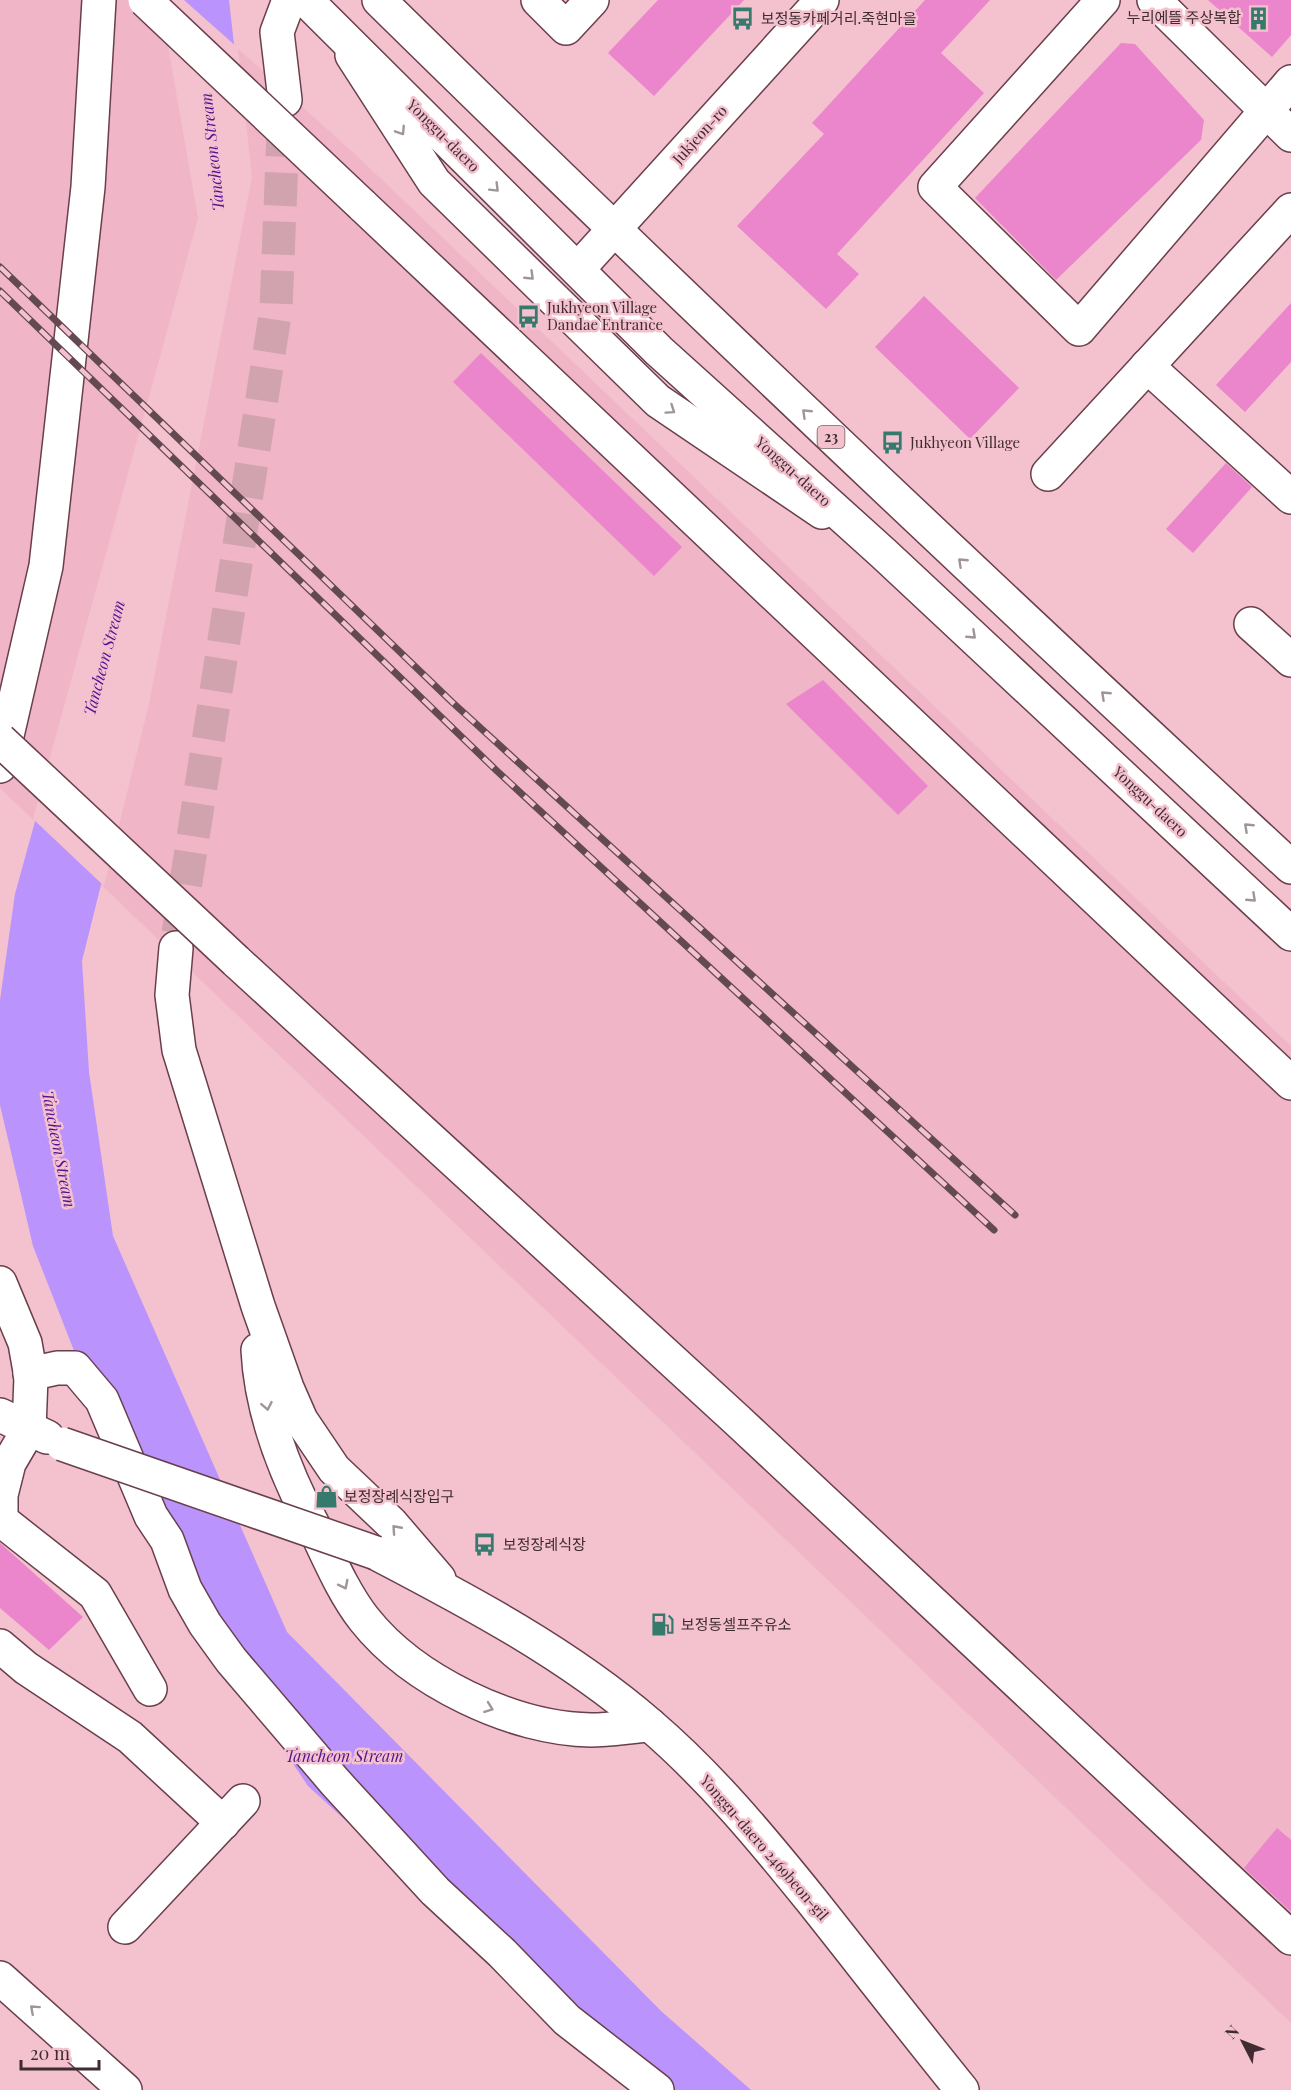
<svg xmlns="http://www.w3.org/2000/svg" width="1291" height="2090" font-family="'Playfair Display','Noto Sans KR',serif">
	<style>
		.built { fill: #f0b5c7 }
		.water { fill: #ba93fc }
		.pier { fill: #f4c1cf }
		.building { fill: #eb85cc }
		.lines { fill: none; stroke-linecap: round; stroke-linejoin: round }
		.minor-tunnel { stroke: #d0a3af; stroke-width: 33; stroke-dasharray: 33 16; stroke-linecap: butt }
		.minor-casing { stroke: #693f4c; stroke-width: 36 }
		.major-casing { stroke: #693f4c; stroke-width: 36 }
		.highway-casing { stroke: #693f4c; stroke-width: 36 }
		.minor { stroke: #fff; stroke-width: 33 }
		.major { stroke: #fff; stroke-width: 33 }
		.highway { stroke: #fff; stroke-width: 33 }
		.rail-casing { stroke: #634951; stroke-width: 7 }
		.rail { stroke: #f4c1cf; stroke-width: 4.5; stroke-dasharray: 14; stroke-linecap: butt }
		.minor-bridge-casing { stroke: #693f4c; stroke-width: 36; stroke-linecap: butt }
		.minor-bridge { stroke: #fff; stroke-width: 33 }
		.oneway { stroke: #9f9598 }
		.labels { text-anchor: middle; stroke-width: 5; stroke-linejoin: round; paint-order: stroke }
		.shield { fill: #f4c1cf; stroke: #755860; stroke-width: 1.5 }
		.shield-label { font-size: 14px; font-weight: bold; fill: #3f2b31 }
		.poi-label { font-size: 15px; fill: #3f2b31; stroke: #f4c1cf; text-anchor: start }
		.street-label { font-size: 15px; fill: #3f2b31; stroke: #f4c1cf }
		.water-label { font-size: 16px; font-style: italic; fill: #51138f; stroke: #f4c1cf }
	</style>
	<rect width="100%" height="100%" fill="#f4c1cf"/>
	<polygon class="built" points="0,0 184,0 359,158 1291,1046 1291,2023 0,788"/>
	<polygon class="water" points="163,0 229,0 249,177 146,704 82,961 89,1072 113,1236 287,1632 661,2011 751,2090 640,2090 308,1786 156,1560 33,1246 0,1105 0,1000 15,894 201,219"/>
	<polygon class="pier" points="160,0 184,0 238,48 252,177 149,704 104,886 33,819 198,218"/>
	<g class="building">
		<polygon points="658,0 744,0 654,96 608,53"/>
		<polygon points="925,0 990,0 941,53 984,93 837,254 859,274 826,309 737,226 824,134 812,123"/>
		<polygon points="1208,0 1291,0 1291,35 1272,57"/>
		<polygon points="1121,43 1135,44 1204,120 1201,140 1056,280 975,198"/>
		<polygon points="924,296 1019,388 970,439 875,347"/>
		<polygon points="1291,303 1291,362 1245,412 1216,385"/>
		<polygon points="481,353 682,547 654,576 453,382"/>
		<polygon points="1226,463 1252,487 1193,553 1166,529"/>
		<polygon points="823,680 928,786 898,815 786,704"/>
		<polygon points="0,1543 83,1617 49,1650 0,1608"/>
		<polygon points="1277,1828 1291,1840 1291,1912 1244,1868"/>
	</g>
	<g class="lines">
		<polyline class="minor-tunnel" points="178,933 276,309 284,108"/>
		<defs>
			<g id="minor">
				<polyline points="538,0 566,28 592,0"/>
				<polyline points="1103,0 935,187 1079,329 1291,82"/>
				<polyline points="1154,0 1291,135"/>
				<polyline points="352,55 434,182 658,401 822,512"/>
				<polyline points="285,100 277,32 289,0"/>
				<polyline points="362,205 1291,1083"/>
				<polyline points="578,269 822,0"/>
				<polyline points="1147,366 1291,497"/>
				<polyline points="1048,474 1291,210"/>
				<polyline points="1251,624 1291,660"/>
				<polyline points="0,766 46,566 88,187 99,0"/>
				<polyline points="176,948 172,995 179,1050 258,1306 287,1388 301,1420 334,1469 391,1523 439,1579"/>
				<polyline points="236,961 737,1420 1291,1938"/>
				<polyline points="0,1283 25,1343 31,1377 29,1429 9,1463 1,1495 1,1520 95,1594 150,1689"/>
				<path d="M258,1350C261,1412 285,1473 314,1527C329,1558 343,1592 364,1619C413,1681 513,1729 591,1730C611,1730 631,1726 650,1725"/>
				<polyline points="30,1374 57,1368 75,1368 102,1400 151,1516 167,1540 185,1589 205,1624 231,1660 335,1782 435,1891 502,1953 567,2020 657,2090"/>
				<polyline points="0,1415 47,1437"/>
				<path d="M376,1553C470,1602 568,1654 649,1724C710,1776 762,1839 812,1901C862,1964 911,2027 962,2090"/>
				<polyline points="0,1646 26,1668 130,1737 223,1823"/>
				<polyline points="125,1927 243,1801"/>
			</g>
			<g id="major">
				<polyline points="306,0 659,351 883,553 1291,934"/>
				<path d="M379,0C678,294 983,582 1291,867"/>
			</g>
			<polyline id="highway" points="0,1978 125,2090"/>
		</defs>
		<use href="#minor" class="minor-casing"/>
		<use href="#major" class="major-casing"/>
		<use href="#highway" class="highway-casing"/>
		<use href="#minor" class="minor"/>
		<use href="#major" class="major"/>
		<use href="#highway" class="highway"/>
		<defs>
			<g id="rail">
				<polyline points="0,267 452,702 1015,1215"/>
				<polyline points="0,291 497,771 994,1230"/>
			</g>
		</defs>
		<use href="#rail" class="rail-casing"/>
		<use href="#rail" class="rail"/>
		<defs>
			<g id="minor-bridge">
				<polyline points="145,0 362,205"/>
				<polyline points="0,740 236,961"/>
				<polyline points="62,1444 376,1553"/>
			</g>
		</defs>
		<use href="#minor-bridge" class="minor-bridge-casing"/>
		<use href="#minor-bridge" class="minor-bridge"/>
	</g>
	<defs><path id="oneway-chevron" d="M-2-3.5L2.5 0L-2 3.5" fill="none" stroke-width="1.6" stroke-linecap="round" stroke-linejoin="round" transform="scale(1.5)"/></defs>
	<g class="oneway">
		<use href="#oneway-chevron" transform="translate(401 131) rotate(57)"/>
		<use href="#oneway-chevron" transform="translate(495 188) rotate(45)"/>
		<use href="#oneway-chevron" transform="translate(530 276) rotate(44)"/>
		<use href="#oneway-chevron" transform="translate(671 410) rotate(34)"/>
		<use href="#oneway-chevron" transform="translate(806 413) rotate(-136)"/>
		<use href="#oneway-chevron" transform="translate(962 562) rotate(-137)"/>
		<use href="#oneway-chevron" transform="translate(972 635) rotate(43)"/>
		<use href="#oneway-chevron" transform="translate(1105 695) rotate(-137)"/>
		<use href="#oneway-chevron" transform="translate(1248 827) rotate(-137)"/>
		<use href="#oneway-chevron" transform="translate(1252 898) rotate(43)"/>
		<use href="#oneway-chevron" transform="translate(267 1406) rotate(79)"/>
		<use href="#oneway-chevron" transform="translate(396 1529) rotate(-132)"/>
		<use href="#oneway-chevron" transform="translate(344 1585) rotate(63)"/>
		<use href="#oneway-chevron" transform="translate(489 1708) rotate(20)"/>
		<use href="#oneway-chevron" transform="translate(34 2009) rotate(-138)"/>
	</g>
	<defs>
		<symbol id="building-bare" viewBox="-9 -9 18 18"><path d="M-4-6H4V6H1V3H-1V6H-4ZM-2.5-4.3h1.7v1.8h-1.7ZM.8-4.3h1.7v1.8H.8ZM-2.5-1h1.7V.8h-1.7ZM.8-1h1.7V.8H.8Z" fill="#367a6d" stroke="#f4c1cf" stroke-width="2.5" paint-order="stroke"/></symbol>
		<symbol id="bus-bare" viewBox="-9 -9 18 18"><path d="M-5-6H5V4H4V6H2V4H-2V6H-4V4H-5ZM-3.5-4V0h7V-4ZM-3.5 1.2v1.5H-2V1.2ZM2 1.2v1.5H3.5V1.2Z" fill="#367a6d" stroke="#f4c1cf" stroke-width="2.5" paint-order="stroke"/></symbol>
		<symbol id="shop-bare" viewBox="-9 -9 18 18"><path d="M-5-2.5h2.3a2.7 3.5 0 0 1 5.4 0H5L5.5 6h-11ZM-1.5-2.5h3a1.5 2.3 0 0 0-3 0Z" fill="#367a6d" stroke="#f4c1cf" stroke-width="2.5" paint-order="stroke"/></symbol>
		<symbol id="fuel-bare" viewBox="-9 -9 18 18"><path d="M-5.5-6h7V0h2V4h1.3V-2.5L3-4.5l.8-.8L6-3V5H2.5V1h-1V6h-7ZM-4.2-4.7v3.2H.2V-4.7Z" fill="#367a6d" stroke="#f4c1cf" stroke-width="2.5" paint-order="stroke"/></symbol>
	</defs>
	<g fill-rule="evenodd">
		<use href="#building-bare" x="1242" y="2" width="33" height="33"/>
		<use href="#bus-bare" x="726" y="2" width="33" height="33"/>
		<use href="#bus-bare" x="512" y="300" width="33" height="33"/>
		<use href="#bus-bare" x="876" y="426" width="33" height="33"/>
		<use href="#shop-bare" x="310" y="1480" width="33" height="33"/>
		<use href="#bus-bare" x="468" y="1528" width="33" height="33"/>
		<use href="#fuel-bare" x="646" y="1608" width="33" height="33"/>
	</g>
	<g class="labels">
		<rect class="shield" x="817.5" y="426" width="27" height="22" rx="4.5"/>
		<g class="shield-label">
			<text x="831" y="442">23</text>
		</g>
		<g class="poi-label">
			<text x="1241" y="23" text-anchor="end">누리에뜰 주상복합</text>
			<text x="761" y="24">보정동카페거리.죽현마을</text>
			<text x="547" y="313">Jukhyeon Village<tspan x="547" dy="17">Dandae Entrance</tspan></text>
			<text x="910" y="448">Jukhyeon Village</text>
			<text x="344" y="1502">보정장례식장입구</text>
			<text x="503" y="1550">보정장례식장</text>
			<text x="681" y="1630">보정동셀프주유소</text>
		</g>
		<g class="street-label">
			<text transform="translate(700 135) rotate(-48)" y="5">Jukjeon-ro</text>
			<text transform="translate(443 136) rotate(45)" y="5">Yonggu-daero</text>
			<text transform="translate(793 472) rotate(42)" y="5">Yonggu-daero</text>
			<text transform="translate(1150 802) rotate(43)" y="5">Yonggu-daero</text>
			<text transform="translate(764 1848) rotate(49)" y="5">Yonggu-daero 2469beon-gil</text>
		</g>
		<g class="water-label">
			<text transform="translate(212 152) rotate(-96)" y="6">Tancheon Stream</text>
			<text transform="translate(104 658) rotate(-75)" y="6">Tancheon Stream</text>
			<text transform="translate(59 1149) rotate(79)" y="6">Tancheon Stream</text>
			<text x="344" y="1762">Tancheon Stream</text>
		</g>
	</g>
	<g transform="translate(1243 2042) rotate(312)" stroke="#f4c1cf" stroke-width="4.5" paint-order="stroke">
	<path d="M0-4.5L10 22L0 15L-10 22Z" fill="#3f2b31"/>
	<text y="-9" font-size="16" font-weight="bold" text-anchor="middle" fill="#3f2b31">N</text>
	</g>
	<path d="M21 2060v9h78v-9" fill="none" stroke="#3f2b31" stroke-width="3"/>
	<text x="30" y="2060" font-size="18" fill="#3f2b31" stroke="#f4c1cf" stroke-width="4.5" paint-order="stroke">20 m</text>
</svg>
